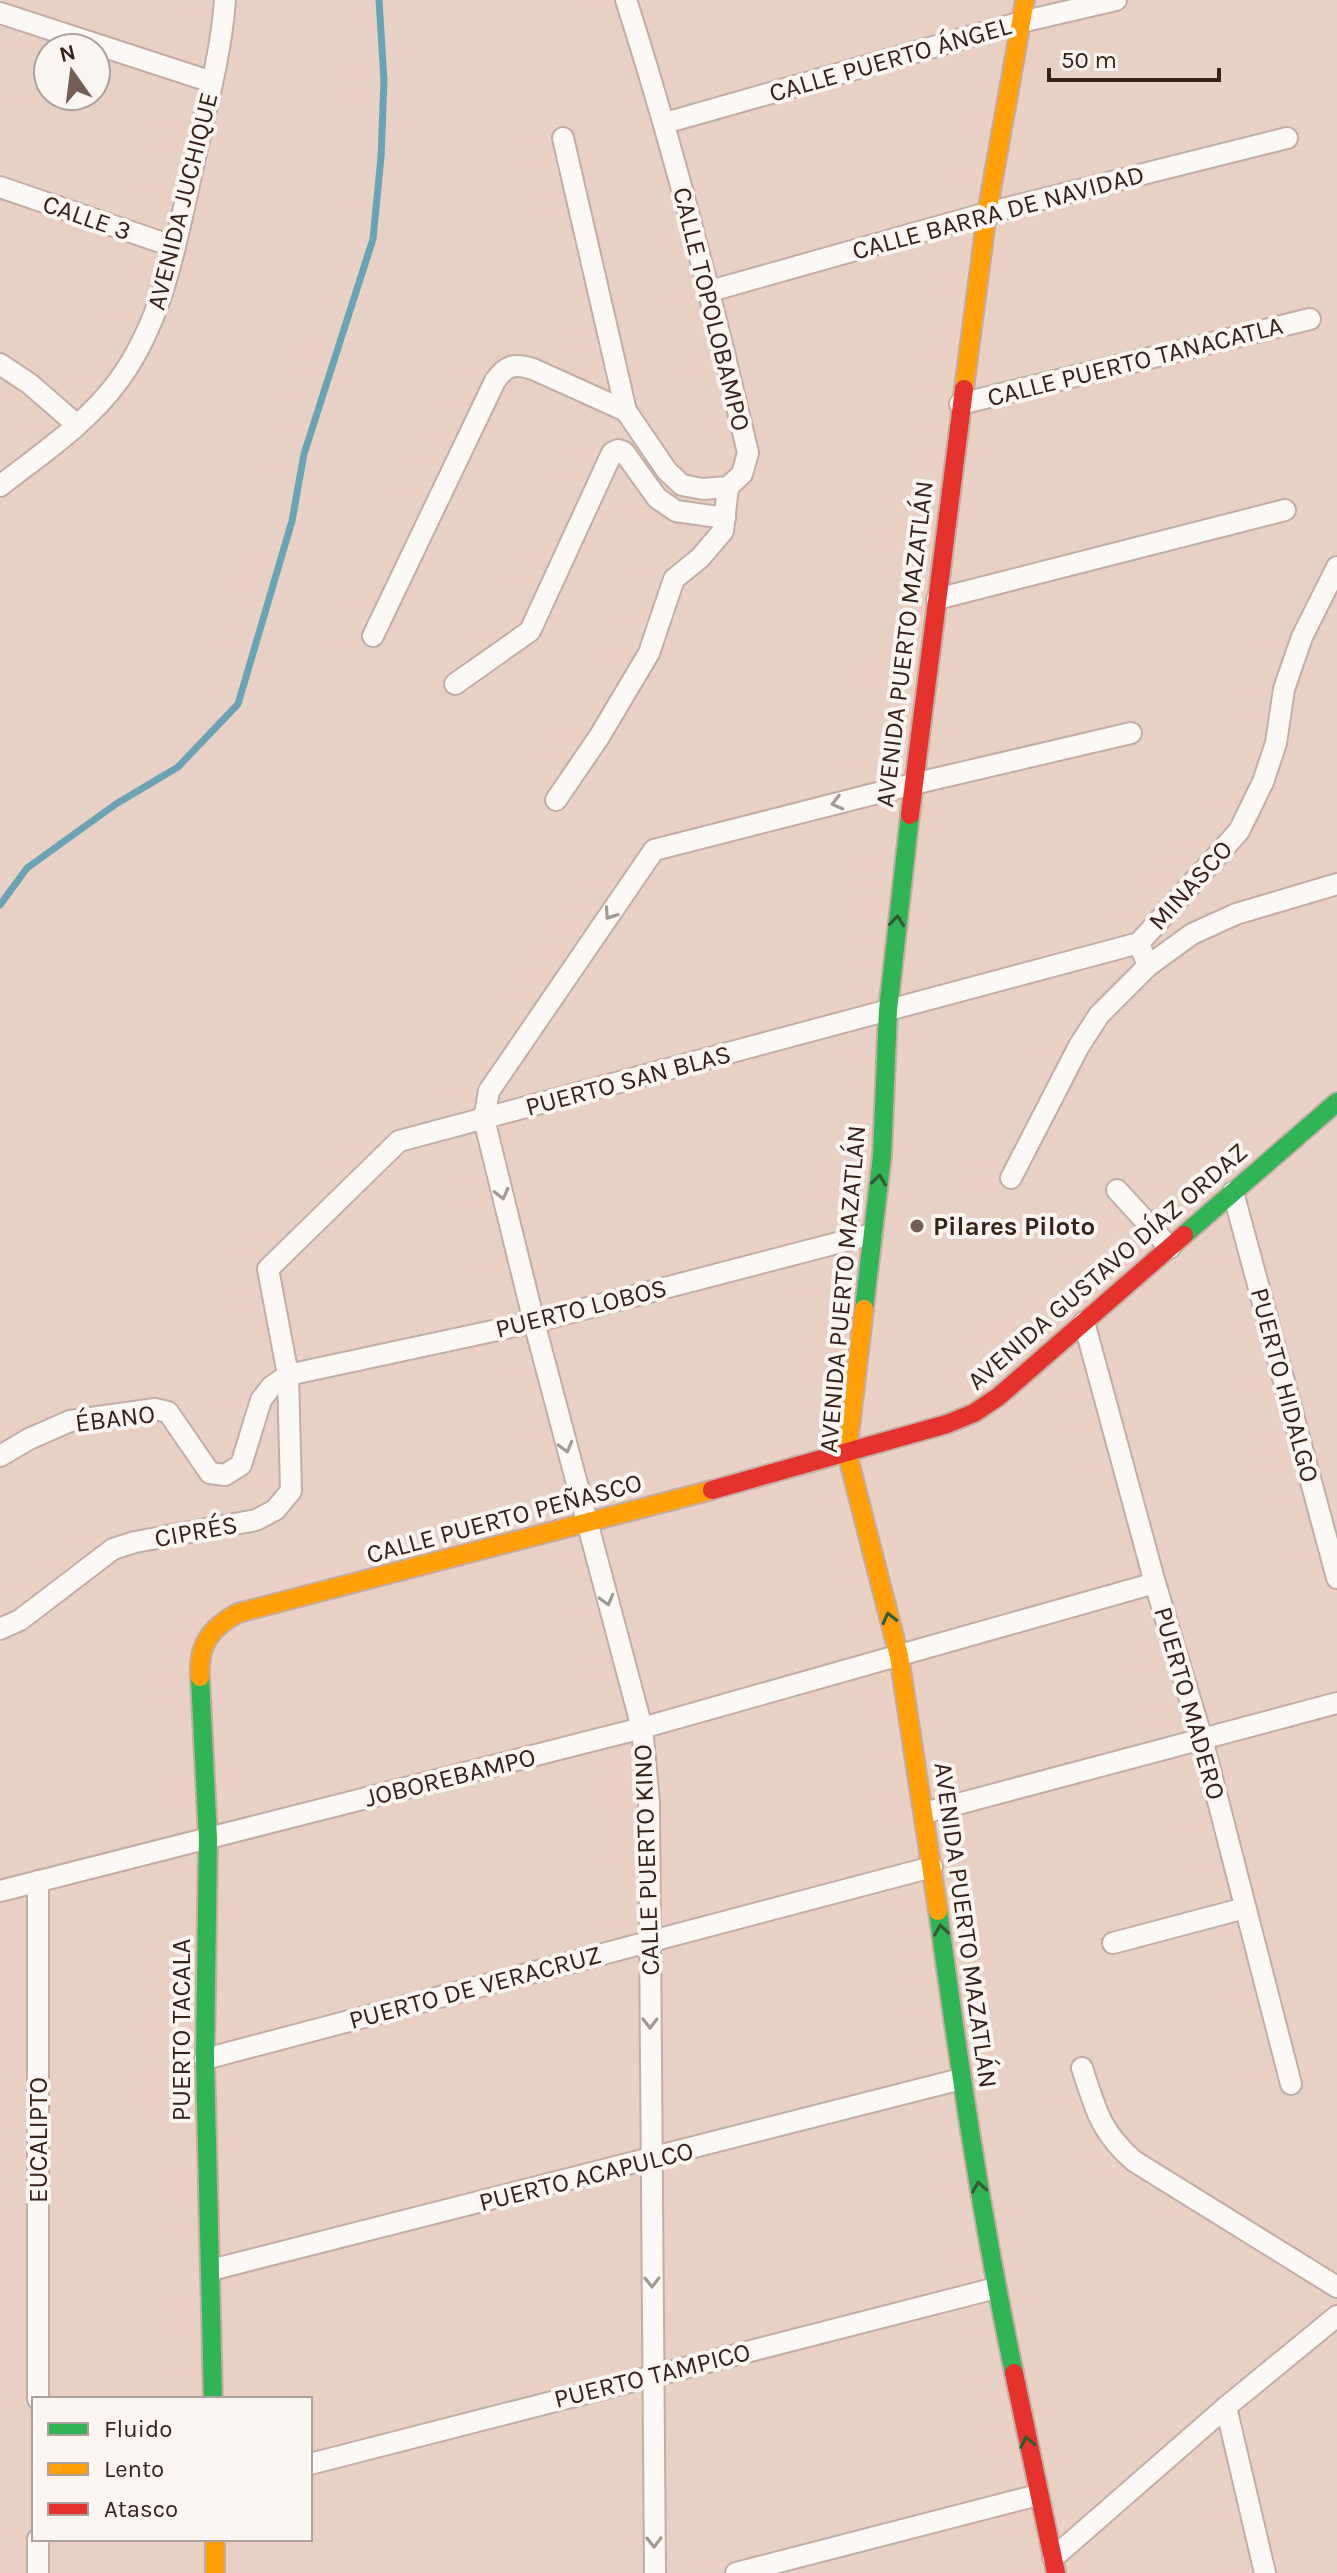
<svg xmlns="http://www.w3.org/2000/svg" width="1337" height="2573" font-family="Karla,sans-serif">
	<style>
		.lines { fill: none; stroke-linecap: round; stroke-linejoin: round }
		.stream { stroke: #6aa3b6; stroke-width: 7 }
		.street-casing { stroke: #c3ada4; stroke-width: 24 }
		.fast-casing { stroke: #c3ada4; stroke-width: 22 }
		.slow-casing { stroke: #c3ada4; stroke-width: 22 }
		.jam-casing { stroke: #c3ada4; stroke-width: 22 }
		.street { stroke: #fcf8f6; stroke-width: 20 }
		.fast { stroke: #30b455; stroke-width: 18 }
		.slow { stroke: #ff9f0a; stroke-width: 18 }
		.jam { stroke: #e5322d; stroke-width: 18 }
		.oneway { stroke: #a39892 }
		.oneway2 { stroke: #345c30 }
		.poi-dot { fill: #755f55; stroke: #fbf5f2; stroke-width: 3 }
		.labels { text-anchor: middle; stroke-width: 8; stroke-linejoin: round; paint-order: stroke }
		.street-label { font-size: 26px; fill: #372218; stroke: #fbf5f2 }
		.poi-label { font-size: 26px; font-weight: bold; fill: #372218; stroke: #fbf5f2; text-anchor: start }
	</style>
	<rect width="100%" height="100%" fill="#e9d0c5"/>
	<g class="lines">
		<polyline class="stream" points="0,905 27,868 116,804 178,767 238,704 292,521 304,454 373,239 381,157 384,81 379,0"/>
		<defs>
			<g id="street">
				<polyline points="0,13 212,82"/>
				<polyline points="665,123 1021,22 1116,0"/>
				<path d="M563,138L626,411L667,471L682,485L703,489L728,487L742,474L748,453C712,300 674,149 626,0"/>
				<polyline points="0,187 175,247"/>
				<polyline points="710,291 987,213 1287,138"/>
				<polyline points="0,364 30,384 77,425"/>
				<polyline points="960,404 1310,319"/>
				<path d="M0,486C41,454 88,423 119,380C165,317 177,237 194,162C206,108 221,55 225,0"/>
				<polyline points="937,599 1285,510"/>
				<path d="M373,636L495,381C506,365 515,363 533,369L626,411"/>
				<polyline points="455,684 530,631 612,453 618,450 624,452 657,498 676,511 725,518"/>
				<polyline points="556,800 599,737 649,653 674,579 700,558 723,531 728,487"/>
				<polyline points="1148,966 1192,934 1236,914 1337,884"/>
				<polyline points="1011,1178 1079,1046 1099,1015 1148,966 1139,943 1239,831 1263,782 1276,743 1284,689 1302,637 1337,567"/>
				<polyline points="1117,1190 1170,1248"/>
				<polyline points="1233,1192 1337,1578"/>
				<polyline points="1084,1322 1155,1583 1202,1739 1291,2084"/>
				<polyline points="0,1456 29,1439 70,1421 155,1409 168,1412 210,1473 225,1475 241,1465 261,1400 271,1387 288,1375 534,1322 872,1234"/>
				<polyline points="0,1629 20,1620 113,1549 135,1542 256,1520 275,1510 291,1491 288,1375 268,1269 399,1141 1139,943"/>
				<polyline points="924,1813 1337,1703"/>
				<polyline points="0,1891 642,1728 1155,1583"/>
				<polyline points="1113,1943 1245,1908"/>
				<polyline points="205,2059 932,1867"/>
				<path d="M1082,2068C1096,2110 1100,2131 1134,2161L1337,2287"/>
				<polyline points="211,2270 961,2079"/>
				<polyline points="38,2399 38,1881"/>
				<polyline points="1226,2407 1265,2573"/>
				<polyline points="310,2464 996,2288"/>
				<polyline points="38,2539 38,2573"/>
				<polyline points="1053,2558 1226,2407 1337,2316"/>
				<polyline points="655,2573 649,1803 642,1728 534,1322 484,1119 489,1091 654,850 913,784 1131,733"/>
				<polyline points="736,2573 1038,2495"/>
			</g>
			<g id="fast">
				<polyline points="1184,1235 1337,1102"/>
				<polyline points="864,1309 882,1156 888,1010 910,815"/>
				<polyline points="200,1677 208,1839 205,2059 213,2399"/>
				<path d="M938,1911C959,2065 982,2220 1014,2373"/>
			</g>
			<g id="slow">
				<polyline points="964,389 987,213 1025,0"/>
				<polyline points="864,1309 847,1453 899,1656 938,1911"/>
				<path d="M200,1677C198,1645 210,1628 238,1613L712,1490"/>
				<polyline points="215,2539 215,2573"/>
			</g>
			<g id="jam">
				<polyline points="910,815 964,389"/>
				<polyline points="712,1490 947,1424 974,1413 998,1397 1184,1235"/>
				<polyline points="1014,2373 1056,2573"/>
			</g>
		</defs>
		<use href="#street" class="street-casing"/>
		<use href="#fast" class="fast-casing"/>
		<use href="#slow" class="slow-casing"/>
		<use href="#jam" class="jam-casing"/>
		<use href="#street" class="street"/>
		<use href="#fast" class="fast"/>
		<use href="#slow" class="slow"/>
		<use href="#jam" class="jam"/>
	</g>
	<defs><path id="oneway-chevron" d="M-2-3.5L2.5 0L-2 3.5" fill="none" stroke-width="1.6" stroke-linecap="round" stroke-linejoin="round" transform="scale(2)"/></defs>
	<g class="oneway">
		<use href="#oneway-chevron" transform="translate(837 803) rotate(166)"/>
		<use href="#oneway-chevron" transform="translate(610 914) rotate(124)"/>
		<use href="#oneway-chevron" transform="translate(502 1194) rotate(76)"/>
		<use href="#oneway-chevron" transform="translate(566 1447) rotate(75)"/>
		<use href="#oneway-chevron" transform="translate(607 1600) rotate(75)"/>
		<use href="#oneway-chevron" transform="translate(650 2023) rotate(90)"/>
		<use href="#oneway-chevron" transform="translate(652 2282) rotate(89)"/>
		<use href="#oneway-chevron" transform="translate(654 2542) rotate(89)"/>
	</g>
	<g class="oneway2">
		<use href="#oneway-chevron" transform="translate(897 921) rotate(-84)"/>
		<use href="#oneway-chevron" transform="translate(879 1180) rotate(-82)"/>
		<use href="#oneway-chevron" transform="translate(889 1618) rotate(-104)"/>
		<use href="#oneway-chevron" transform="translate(941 1930) rotate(-98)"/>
		<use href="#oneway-chevron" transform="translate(979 2187) rotate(-99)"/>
		<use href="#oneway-chevron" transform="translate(1027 2442) rotate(-102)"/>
	</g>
	<circle class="poi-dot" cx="917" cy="1226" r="8"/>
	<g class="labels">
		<g class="street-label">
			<text transform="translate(890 59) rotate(-16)" y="9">CALLE PUERTO ÁNGEL</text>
			<text transform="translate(182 201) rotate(-76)" y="9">AVENIDA JUCHIQUE</text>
			<text transform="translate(998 212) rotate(-15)" y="9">CALLE BARRA DE NAVIDAD</text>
			<text transform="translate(87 217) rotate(19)" y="9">CALLE 3</text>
			<text transform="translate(712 309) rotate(76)" y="9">CALLE TOPOLOBAMPO</text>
			<text transform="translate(1135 361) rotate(-14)" y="9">CALLE PUERTO TANACATLA</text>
			<text transform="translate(904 644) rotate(-83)" y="9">AVENIDA PUERTO MAZATLÁN</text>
			<text transform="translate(1190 885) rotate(-48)" y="9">MINASCO</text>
			<text transform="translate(628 1080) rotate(-15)" y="9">PUERTO SAN BLAS</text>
			<text transform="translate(1107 1266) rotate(-41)" y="9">AVENIDA GUSTAVO DÍAZ ORDAZ</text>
			<text transform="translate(842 1289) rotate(-85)" y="9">AVENIDA PUERTO MAZATLÁN</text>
			<text transform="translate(581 1308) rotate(-14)" y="9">PUERTO LOBOS</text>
			<text transform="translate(1285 1385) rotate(75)" y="9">PUERTO HIDALGO</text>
			<text transform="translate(115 1418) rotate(-7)" y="9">ÉBANO</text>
			<text transform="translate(504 1518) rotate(-15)" y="9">CALLE PUERTO PEÑASCO</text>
			<text transform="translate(196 1531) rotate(-10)" y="9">CIPRÉS</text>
			<text transform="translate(1190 1703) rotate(74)" y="9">PUERTO MADERO</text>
			<text transform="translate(450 1777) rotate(-14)" y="9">JOBOREBAMPO</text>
			<text transform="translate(646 1860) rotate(-92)" y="9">CALLE PUERTO KINO</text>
			<text transform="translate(966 1925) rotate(82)" y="9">AVENIDA PUERTO MAZATLÁN</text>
			<text transform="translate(475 1987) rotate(-15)" y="9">PUERTO DE VERACRUZ</text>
			<text transform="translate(181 2030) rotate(-90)" y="9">PUERTO TACALA</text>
			<text transform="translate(38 2140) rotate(-90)" y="9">EUCALIPTO</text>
			<text transform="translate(586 2176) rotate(-14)" y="9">PUERTO ACAPULCO</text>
			<text transform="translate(652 2375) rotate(-14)" y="9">PUERTO TAMPICO</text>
		</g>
		<g class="poi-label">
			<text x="933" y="1235">Pilares Piloto</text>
		</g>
	</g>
	<rect x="32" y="2397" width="280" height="144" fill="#fbf5f2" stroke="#ada19b" stroke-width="2"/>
	<rect x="48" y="2423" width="40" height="12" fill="#30b455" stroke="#ada19b" stroke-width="2"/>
	<text x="104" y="2437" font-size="24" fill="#372218">Fluido</text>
	<rect x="48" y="2463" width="40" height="12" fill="#ff9f0a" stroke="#ada19b" stroke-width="2"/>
	<text x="104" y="2477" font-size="24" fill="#372218">Lento</text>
	<rect x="48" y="2503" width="40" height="12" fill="#e5322d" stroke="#ada19b" stroke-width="2"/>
	<text x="104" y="2517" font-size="24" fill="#372218">Atasco</text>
	<g transform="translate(72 72) rotate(346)"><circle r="38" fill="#fbf5f2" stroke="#ada19b" stroke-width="2"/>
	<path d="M0-6L14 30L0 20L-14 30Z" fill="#755f55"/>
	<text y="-12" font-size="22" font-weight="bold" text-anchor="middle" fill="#372218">N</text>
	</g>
	<path d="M1049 68v12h170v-12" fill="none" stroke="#372218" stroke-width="4"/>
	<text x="1061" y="68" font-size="24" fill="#372218" stroke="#fbf5f2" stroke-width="6" paint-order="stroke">50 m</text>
</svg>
